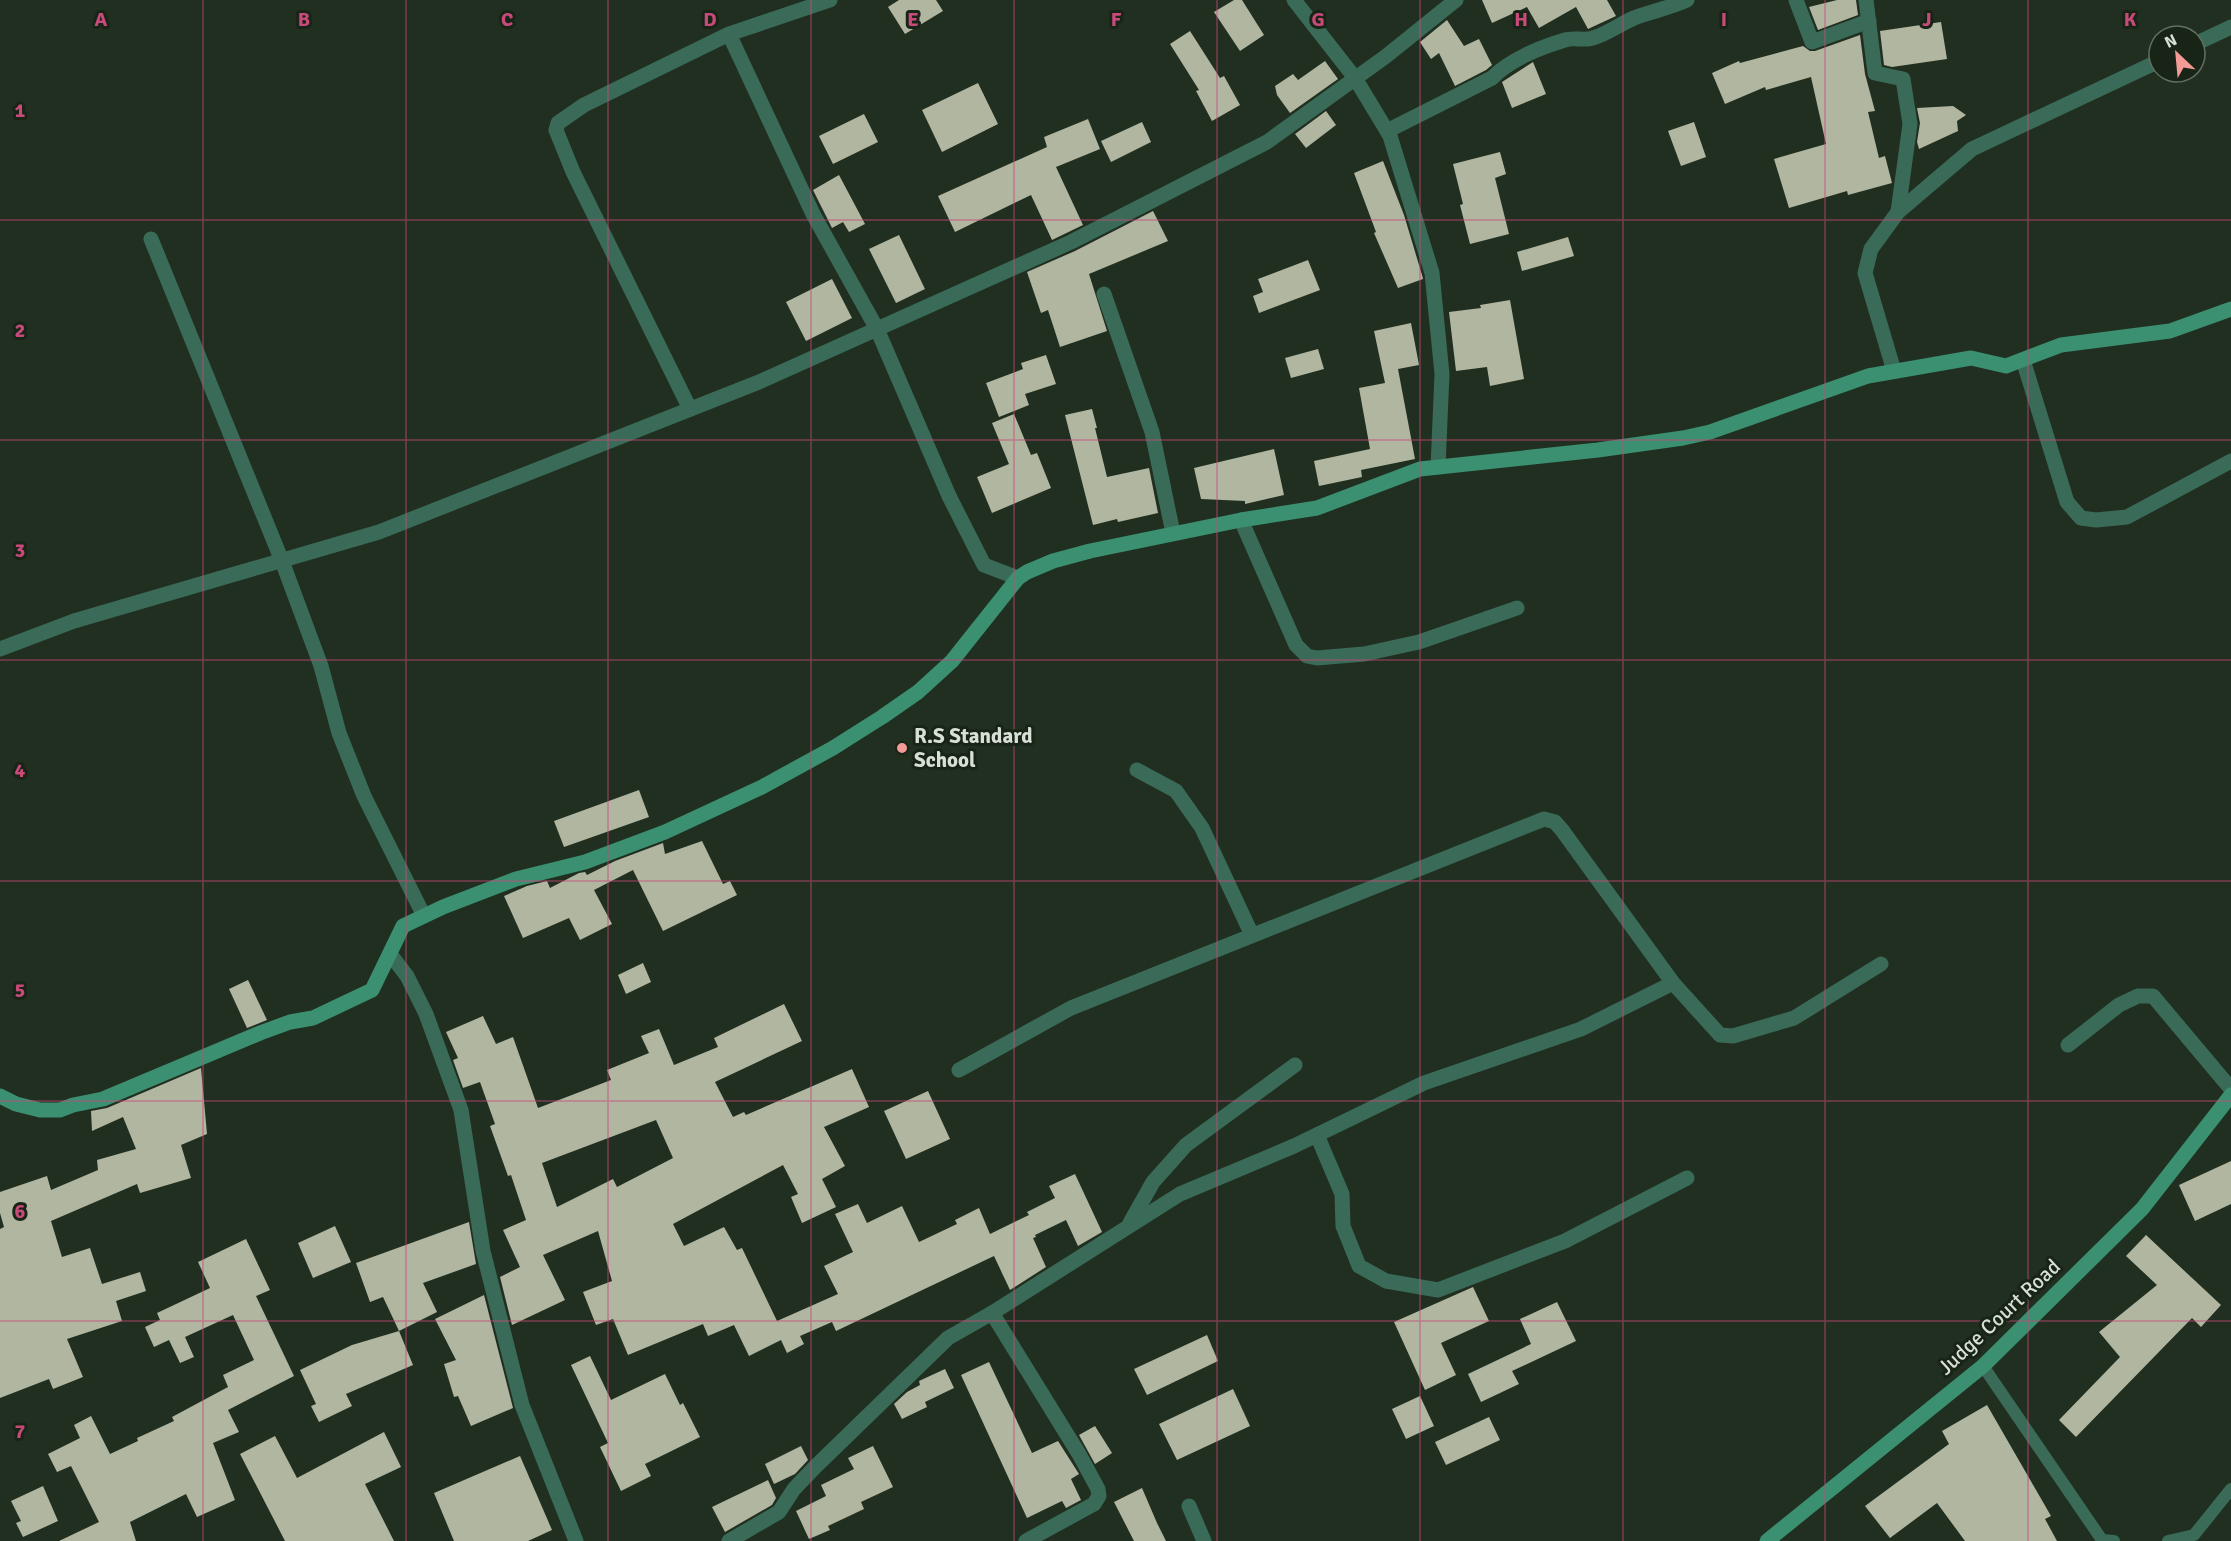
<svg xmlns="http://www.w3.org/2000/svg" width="2231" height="1541" font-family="Signika,sans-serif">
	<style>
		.building { fill: #b1b6a0; fill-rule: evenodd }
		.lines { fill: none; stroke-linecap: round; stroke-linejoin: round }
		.lane { stroke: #3a6b58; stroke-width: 12 }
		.street { stroke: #3a6b58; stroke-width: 15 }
		.secondary { stroke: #3a9071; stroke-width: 15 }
		.grid { fill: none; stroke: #c74a7a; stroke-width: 1.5; stroke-opacity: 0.55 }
		.poi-dot { fill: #f59b97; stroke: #182516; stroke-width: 2 }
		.labels { text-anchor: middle; stroke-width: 6; stroke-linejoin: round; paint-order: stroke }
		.poi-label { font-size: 21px; font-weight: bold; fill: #d7dfd6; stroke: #182516; text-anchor: start }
		.street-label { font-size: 21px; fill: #d7dfd6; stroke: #182516 }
		.grid-label { font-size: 20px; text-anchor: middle; font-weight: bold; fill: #c74a7a; stroke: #182516; stroke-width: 6; stroke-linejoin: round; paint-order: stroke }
	</style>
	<rect width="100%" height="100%" fill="#212f20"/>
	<g class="building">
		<polygon points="899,0 936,0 943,11 905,34 888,7"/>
		<polygon points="1234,0 1242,0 1264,35 1240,51 1214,12"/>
		<polygon points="1482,0 1607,0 1616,16 1588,29 1576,7 1539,28 1527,7 1492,23"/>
		<polygon points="1837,0 1856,0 1858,15 1818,30 1809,7"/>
		<polygon points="1447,20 1464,46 1479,39 1492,65 1486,70 1455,86 1439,53 1431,59 1420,42"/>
		<polygon points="1941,22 1947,59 1892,67 1884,65 1880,31"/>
		<polygon points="1190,31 1220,78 1224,76 1240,105 1212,121 1196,91 1199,90 1170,44"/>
		<polygon points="1860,35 1865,74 1875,111 1868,112 1879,158 1885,156 1892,183 1848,195 1847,191 1789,208 1774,159 1826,144 1811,77 1766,90 1765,87 1725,104 1712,73 1739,61 1740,63 1803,46 1810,51 1815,51"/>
		<polygon points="1325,61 1338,79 1290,113 1277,95 1275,86 1293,74 1298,80"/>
		<polygon points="1533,62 1546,94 1512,108 1502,82"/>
		<polygon points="978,83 998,124 942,152 922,110"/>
		<polygon points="1953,106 1966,115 1957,121 1958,131 1919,149 1917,142 1920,123 1917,108"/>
		<polygon points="1326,111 1336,125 1306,148 1295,134"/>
		<polygon points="864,114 878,142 833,164 819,136"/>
		<polygon points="1088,119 1100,149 1056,167 1083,225 1052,240 1031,195 955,232 938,196 1047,147 1044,137"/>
		<polygon points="1142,122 1151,142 1111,162 1101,141"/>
		<polygon points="1694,122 1706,157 1681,166 1668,131"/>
		<polygon points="1500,152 1506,174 1495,178 1509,234 1470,244 1460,205 1463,204 1453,164"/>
		<polygon points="1383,161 1404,215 1422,275 1423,279 1398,288 1374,233 1376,232 1354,173"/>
		<polygon points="839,175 865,224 849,232 843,222 832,228 813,190"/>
		<polygon points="1153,211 1168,241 1089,274 1107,331 1060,347 1048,310 1041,313 1027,272 1075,251"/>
		<polygon points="899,235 925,289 896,303 869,249"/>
		<polygon points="1568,237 1574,256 1522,271 1517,252"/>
		<polygon points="1308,260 1320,290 1259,313 1253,296 1263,292 1258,279"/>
		<polygon points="832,279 852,318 806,341 786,302"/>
		<polygon points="1510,300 1524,379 1490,386 1487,367 1456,371 1449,312 1481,308 1480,305"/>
		<polygon points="1411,323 1419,365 1398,369 1415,459 1361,470 1362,477 1319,486 1314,461 1370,449 1359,388 1385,383 1374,331"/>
		<polygon points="1318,349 1324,369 1291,378 1285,358"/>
		<polygon points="1046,355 1056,384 1025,394 1029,405 999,417 986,383 1023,369 1021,363"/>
		<polygon points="1092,409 1097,428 1095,428 1107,477 1149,468 1158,513 1118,522 1117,519 1093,525 1065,415"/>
		<polygon points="1014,414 1031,455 1037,453 1051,488 992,513 977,477 1009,464 992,423"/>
		<polygon points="1274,449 1284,495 1245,504 1245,501 1201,499 1194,468"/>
		<polygon points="639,790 649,817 564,847 554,821"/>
		<polygon points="702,841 723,884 730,881 737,895 663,931 633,870 594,890 612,924 580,940 569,918 523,938 504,896 527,886 547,881 550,888 579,873 585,872 587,875 615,861 663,843 665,854"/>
		<polygon points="643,963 651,982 626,994 618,975"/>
		<polygon points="248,980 267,1020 247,1028 229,989"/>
		<path d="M784,1004L802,1041L715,1082L733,1117L744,1112L746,1115L852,1069L869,1107L824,1127L845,1166L822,1179L836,1207L802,1223L791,1197L798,1194L783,1165L673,1224L684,1246L724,1227L737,1250L742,1248L777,1321L838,1294L824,1266L853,1252L835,1214L858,1204L867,1223L902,1206L919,1242L957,1224L955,1220L979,1208L990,1234L1029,1215L1027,1212L1055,1198L1049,1186L1075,1174L1102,1232L1078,1246L1066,1220L1035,1235L1036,1237L1033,1238L1046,1267L1010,1290L994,1256L836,1331L832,1322L800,1336L804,1344L787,1353L781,1340L749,1356L734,1325L708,1336L703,1324L628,1355L613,1319L596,1325L583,1292L612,1281L598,1231L543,1255L565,1300L512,1325L500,1277L520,1267L503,1230L526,1220L511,1175L508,1176L490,1126L495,1124L480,1082L463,1088L453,1060L458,1058L446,1032L483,1016L496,1044L513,1037L538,1108L611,1080L607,1070L649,1053L641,1036L659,1029L674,1065L718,1047L714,1038ZM656,1120L673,1158L617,1187L613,1179L557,1207L542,1163Z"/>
		<polygon points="201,1068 207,1134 181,1145 191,1178 140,1193 137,1184 51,1221 62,1257 90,1248 102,1284 140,1272 146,1291 116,1301 122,1321 67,1339 83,1377 53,1389 49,1379 0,1398 0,1229 4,1227 0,1213 0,1192 47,1176 51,1190 98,1170 97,1160 136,1149 123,1117 92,1131 91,1111 107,1108"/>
		<polygon points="928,1091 950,1139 906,1159 884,1111"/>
		<polygon points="2231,1161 2231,1204 2195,1221 2179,1185"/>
		<polygon points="469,1222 476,1264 423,1283 437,1312 399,1331 413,1365 346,1394 352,1406 319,1422 311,1406 316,1404 300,1370 352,1345 399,1331 383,1297 370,1302 356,1263"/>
		<polygon points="335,1226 351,1262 313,1278 298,1243"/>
		<polygon points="2146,1235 2221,1305 2201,1327 2192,1318 2076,1437 2059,1420 2120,1357 2099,1332 2157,1285 2126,1256"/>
		<polygon points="246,1239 270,1290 256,1296 294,1376 228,1410 239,1432 213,1443 235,1500 197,1517 186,1494 130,1522 136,1541 59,1541 99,1522 71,1466 57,1472 48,1454 80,1438 74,1425 91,1416 110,1454 138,1441 137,1438 174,1421 172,1417 228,1387 223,1375 254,1360 233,1315 185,1337 194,1357 180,1363 169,1340 154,1347 145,1327 160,1320 157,1313 210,1288 198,1262"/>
		<polygon points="1473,1287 1489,1321 1441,1343 1456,1375 1425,1390 1394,1322"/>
		<polygon points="484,1295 513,1408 471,1426 458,1396 454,1397 444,1364 456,1360 435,1319"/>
		<polygon points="1557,1302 1576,1341 1512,1371 1519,1384 1481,1402 1468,1374 1531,1344 1520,1319"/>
		<polygon points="1207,1335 1218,1361 1147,1395 1134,1369"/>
		<polygon points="590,1356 611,1400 665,1374 680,1405 683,1403 700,1437 645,1464 651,1476 621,1491 600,1447 608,1443 571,1365"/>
		<polygon points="989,1362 1032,1453 1058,1441 1079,1474 1071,1479 1081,1500 1066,1508 1062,1501 1027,1518 961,1375"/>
		<polygon points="945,1369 954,1388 925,1402 927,1407 902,1419 894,1404 907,1392 920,1385 919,1381"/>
		<polygon points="1233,1389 1250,1426 1177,1460 1159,1424"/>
		<polygon points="1420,1396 1434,1426 1406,1439 1392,1409"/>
		<polygon points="1987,1405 2051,1516 2045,1519 2057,1541 1965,1541 1937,1503 1890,1538 1865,1506 1949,1444 1942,1431"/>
		<polygon points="1489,1417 1500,1440 1446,1465 1435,1442"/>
		<polygon points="1095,1426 1112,1453 1095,1464 1079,1435"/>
		<polygon points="384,1432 401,1467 365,1484 394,1541 285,1541 240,1454 275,1436 297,1478"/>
		<polygon points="801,1446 808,1460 795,1474 774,1484 765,1464"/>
		<polygon points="873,1446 893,1487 861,1502 864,1509 828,1526 830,1530 809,1539 796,1511 826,1496 821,1485 854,1469 848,1458"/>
		<polygon points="520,1456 552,1530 528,1541 454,1541 434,1493"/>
		<polygon points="768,1480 776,1498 772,1505 725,1532 712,1507"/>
		<polygon points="43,1486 58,1521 23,1537 16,1523 21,1521 11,1501"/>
		<polygon points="1142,1488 1157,1523 1166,1541 1134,1541 1114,1502"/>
	</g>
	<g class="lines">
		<g class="lane">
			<polyline points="1983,1366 2102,1540 2114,1541"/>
			<polyline points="2168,1541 2194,1535 2231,1489"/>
		</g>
		<g class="street">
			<polyline points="1294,0 1355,78 1390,136 1432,273 1442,374 1438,467"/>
			<polyline points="1796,0 1812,42 1869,21"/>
			<polyline points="1866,0 1875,73 1903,79 1910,124 1898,212"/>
			<polyline points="729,34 813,214 877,329 949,496 984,565 1018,578"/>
			<polyline points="2195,44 2231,27"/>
			<path d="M1387,131L1492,78C1509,60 1541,47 1565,40C1574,37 1584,41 1593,38C1607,34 1620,24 1634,18C1652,11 1670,8 1687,0"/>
			<polyline points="151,239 282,561 321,666 339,733 364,796 424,916"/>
			<polyline points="1104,294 1152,432 1173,533"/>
			<polyline points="2023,360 2067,502 2081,518 2096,520 2127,517 2231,461"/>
			<polyline points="1894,371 1865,273 1871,249 1898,212 1972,149 2159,61"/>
			<polyline points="690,409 573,172 556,130 558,123 584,105 729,34 830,0"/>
			<polyline points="1241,520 1296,645 1307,656 1317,658 1364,654 1419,642 1517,608"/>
			<polyline points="0,649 74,621 379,532 759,382 1071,242 1267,142 1385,57 1456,0"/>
			<polyline points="1137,770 1176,791 1202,828 1252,935"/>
			<polyline points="390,954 407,976 426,1014 461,1110 483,1251 522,1405 576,1541"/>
			<polyline points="2068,1045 2119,1005 2138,996 2153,996 2231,1089"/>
			<polyline points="959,1070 1071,1008 1544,819 1555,822 1562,830 1673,983 1720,1035 1733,1036 1794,1018 1881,964"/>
			<polyline points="1317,1135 1342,1194 1343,1226 1359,1266 1386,1281 1438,1290 1565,1241 1687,1178"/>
			<polyline points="1130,1223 1153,1182 1186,1145 1295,1065"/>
			<polyline points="992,1313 1079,1454 1098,1489 1099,1496 1094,1504 1026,1541"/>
			<polyline points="1189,1506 1204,1541"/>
			<polyline points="729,1541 779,1512 794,1489 815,1467 948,1338 992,1313 1180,1194 1294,1146 1424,1083 1581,1029 1673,983"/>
		</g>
		<g class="secondary">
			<polyline points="0,1096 16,1104 40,1110 60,1110 73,1105 103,1099 260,1033 290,1022 313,1018 372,990 403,926 443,907 516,879 585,862 665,832 762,787 833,748 882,717 918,692 952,661 1018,578 1027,572 1053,561 1090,551 1241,520 1317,508 1420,469 1598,450 1683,438 1710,432 1868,376 1971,358 2006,366 2061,345 2170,331 2231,309"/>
			<polyline points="1767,1541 1983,1366 2142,1209 2231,1095"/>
		</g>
	</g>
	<path class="grid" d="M203,0V1541M406,0V1541M608,0V1541M811,0V1541M1014,0V1541M1217,0V1541M1420,0V1541M1623,0V1541M1825,0V1541M2028,0V1541M0,220H2231M0,440H2231M0,660H2231M0,881H2231M0,1101H2231M0,1321H2231"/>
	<circle class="poi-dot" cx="902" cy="748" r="6"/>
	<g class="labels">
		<g class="poi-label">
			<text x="914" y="743">R.S Standard<tspan x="914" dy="24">School</tspan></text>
		</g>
		<g class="street-label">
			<text transform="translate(1999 1317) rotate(-43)" y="7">Judge Court Road</text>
		</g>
	</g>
	<g class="grid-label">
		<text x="101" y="26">A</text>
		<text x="304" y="26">B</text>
		<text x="507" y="26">C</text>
		<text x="710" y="26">D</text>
		<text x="913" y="26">E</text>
		<text x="1116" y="26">F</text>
		<text x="1318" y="26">G</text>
		<text x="1521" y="26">H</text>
		<text x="1724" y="26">I</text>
		<text x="1927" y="26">J</text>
		<text x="2130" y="26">K</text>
		<text x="20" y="117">1</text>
		<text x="20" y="337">2</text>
		<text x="20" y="557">3</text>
		<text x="20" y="777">4</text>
		<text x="20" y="997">5</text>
		<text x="20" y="1218">6</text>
		<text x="20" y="1438">7</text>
	</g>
	<g transform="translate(2177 54) rotate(334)"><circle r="28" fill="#182516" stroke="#646f63" stroke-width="1.5"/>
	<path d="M0-4.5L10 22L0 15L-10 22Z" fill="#f59b97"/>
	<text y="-9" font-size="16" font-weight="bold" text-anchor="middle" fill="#d7dfd6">N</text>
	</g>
</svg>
